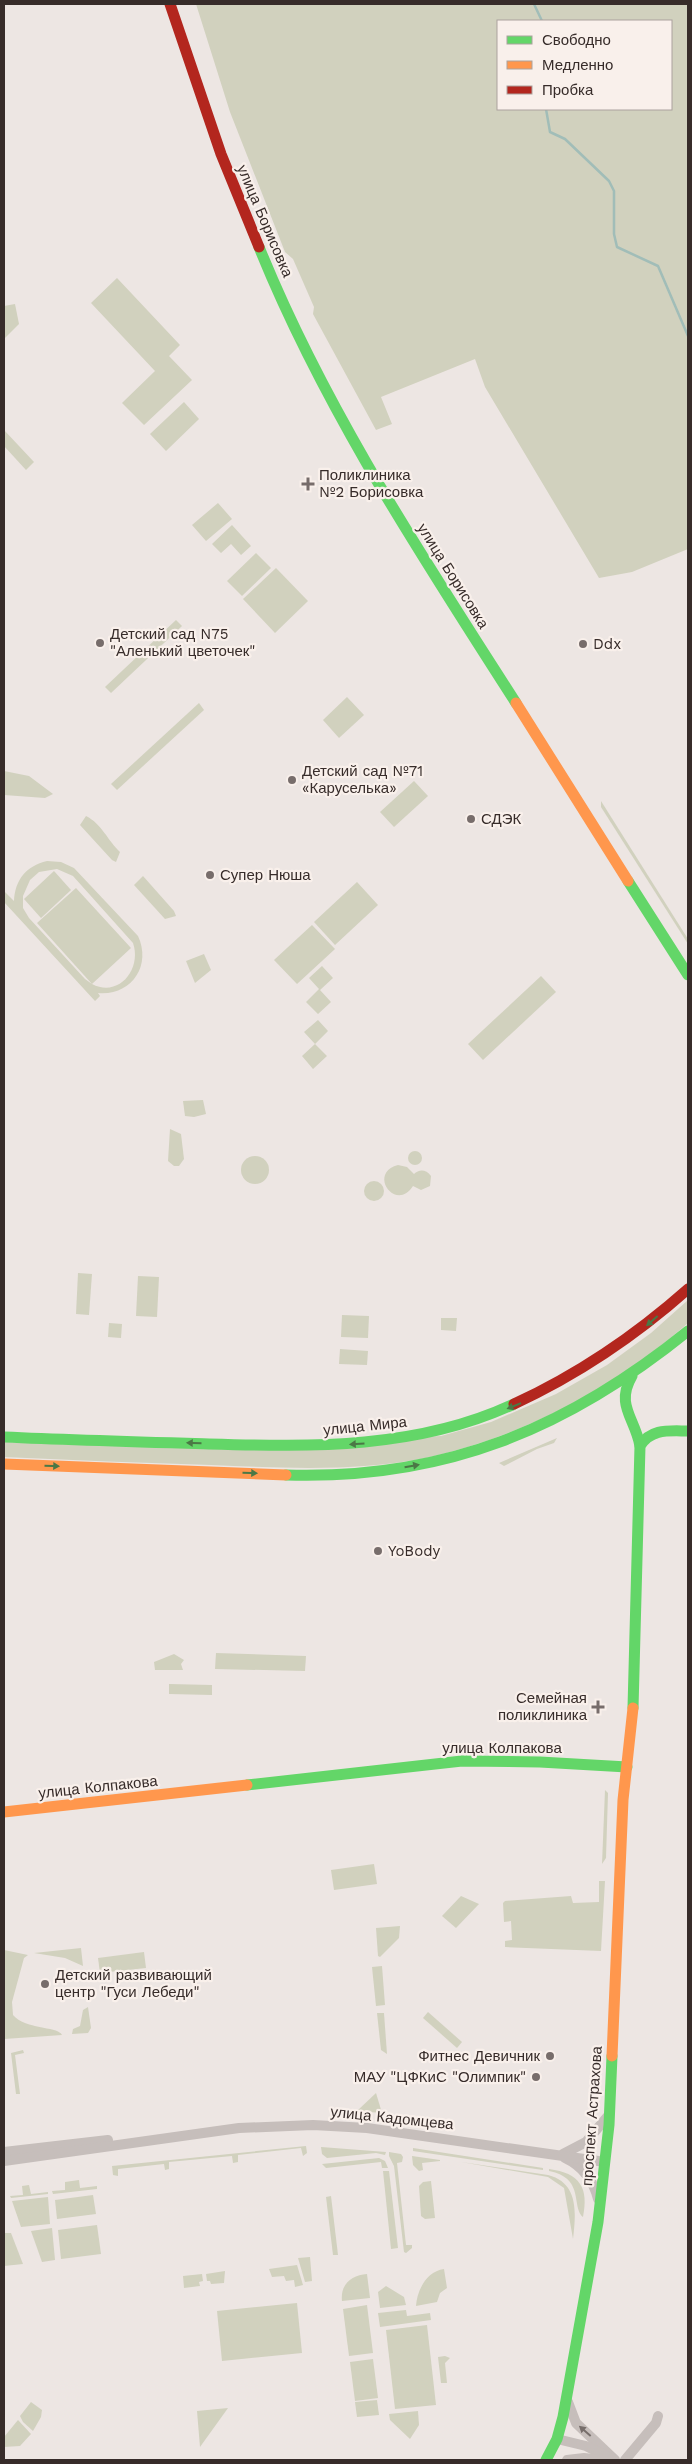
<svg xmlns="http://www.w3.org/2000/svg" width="692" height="2464" font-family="'Work Sans',sans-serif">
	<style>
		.green { fill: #d1d1be; fill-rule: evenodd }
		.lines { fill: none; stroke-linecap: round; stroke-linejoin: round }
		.stream { stroke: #a1bdb8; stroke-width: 2.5 }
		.street { stroke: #c6bebb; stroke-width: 10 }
		.fast { stroke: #63d668; stroke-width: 11 }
		.slow { stroke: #ff974d; stroke-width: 11 }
		.jam { stroke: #b3261e; stroke-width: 11 }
		.oneway { fill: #4b7846 }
		.oneway2 { fill: #776e6b }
		.poi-dot { fill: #776d6b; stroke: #f9f0eb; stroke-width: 2 }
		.labels { text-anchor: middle; stroke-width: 4.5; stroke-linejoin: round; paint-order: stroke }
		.street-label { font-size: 15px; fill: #372c2a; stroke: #f9f0eb }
		.poi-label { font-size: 15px; fill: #372c2a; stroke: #f9f0eb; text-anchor: start }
	</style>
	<rect width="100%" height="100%" fill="#ede6e3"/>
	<g class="green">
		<path d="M196,4H688V549L632,572L599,578L485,387L475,359L381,397L392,424L376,430L313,314L314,307L293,259L285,252L230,112ZM671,21V109H498V21Z"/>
		<polygon points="117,278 180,345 169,356 192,380 144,425 122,403 155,371 91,303"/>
		<polygon points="15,304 19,324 4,339 4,306"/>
		<polygon points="184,402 199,419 166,451 150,434"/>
		<polygon points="4,430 34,462 26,470 4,446"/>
		<polygon points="218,503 232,519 206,541 192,525"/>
		<polygon points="232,525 251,546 241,555 231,544 221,553 212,544"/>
		<polygon points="256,553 271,568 242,596 227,581"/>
		<polygon points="276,568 308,601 275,633 243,599"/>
		<polygon points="176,620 182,626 111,693 105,687"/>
		<polygon points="347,697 364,715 339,738 323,720"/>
		<polygon points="199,703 204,710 117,790 111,784"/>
		<polygon points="4,771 29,776 53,794 45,798 4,795"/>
		<polygon points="414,781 428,796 394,827 380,812"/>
		<polygon points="601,801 688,939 688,944 601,807"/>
		<path d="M86,816C102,824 108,841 120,852L116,862L112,860L80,825Z"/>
		<path d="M47,861L61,862L74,868L138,936C152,966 131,996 98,993L100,996L95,1001L4,902V891L14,901C15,880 26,866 47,861ZM57,869L73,876L133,943C142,969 119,998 92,984L131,948L76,888L37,923L92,984L85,979L29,918L23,908V896L30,880L39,872Z"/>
		<polygon points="54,871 71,890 41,918 24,899"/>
		<polygon points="143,876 174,911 176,916 165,919 134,885"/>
		<polygon points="357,882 378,905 335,945 314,922"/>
		<polygon points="312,925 335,949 297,984 274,960"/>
		<polygon points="204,954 211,970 195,983 186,961"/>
		<polygon points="322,966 333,978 320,990 331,1002 318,1014 306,1002 319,989 309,978"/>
		<polygon points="541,976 556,992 483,1060 468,1044"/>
		<polygon points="318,1020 328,1031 315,1044 327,1056 313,1069 302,1056 315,1044 304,1032"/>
		<polygon points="203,1100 206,1114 194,1117 185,1116 183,1101"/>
		<polygon points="170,1129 181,1134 184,1159 179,1166 174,1166 168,1161"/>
		<circle cx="415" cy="1158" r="7"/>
		<circle cx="255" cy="1170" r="14"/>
		<path d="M398,1165L407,1167L414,1174C419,1169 426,1169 431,1176L430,1186L421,1190L413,1186C396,1213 367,1173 398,1165Z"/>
		<circle cx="374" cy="1191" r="10"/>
		<polygon points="78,1273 92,1274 89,1315 76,1314"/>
		<polygon points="138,1276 159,1277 157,1317 136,1316"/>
		<path d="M688,1300V1323C615,1388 522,1437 426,1458C355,1472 283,1468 211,1465C142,1463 73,1460 4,1457V1442L183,1448L441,1436L491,1422L556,1394L607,1365L651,1333Z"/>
		<polygon points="342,1315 369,1316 368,1338 341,1337"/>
		<polygon points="441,1318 457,1318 456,1331 441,1330"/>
		<polygon points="109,1323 122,1324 121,1338 108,1337"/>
		<polygon points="340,1349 368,1351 367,1365 339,1364"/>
		<polygon points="557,1438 554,1443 537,1449 504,1466 499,1463"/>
		<polygon points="216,1653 306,1656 305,1671 215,1669"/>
		<polygon points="174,1654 184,1660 181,1664 183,1670 155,1670 154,1662"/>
		<polygon points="169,1684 212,1685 212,1695 169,1694"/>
		<polygon points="605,1790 608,1793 606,1858 602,1864"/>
		<polygon points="374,1864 377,1884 334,1890 331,1870"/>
		<polygon points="599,1881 605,1881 601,1951 505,1947 505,1941 512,1940 511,1921 504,1922 503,1903 505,1901 571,1896 573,1903 599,1902"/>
		<polygon points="461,1896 479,1904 456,1928 442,1916"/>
		<polygon points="400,1926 399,1938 380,1957 378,1956 376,1928"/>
		<polygon points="81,1948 83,1966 65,1958 34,1953"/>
		<path d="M4,1950L28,1955L24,1958L12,2002L13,2015C26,2030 58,2026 62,2035L4,2039Z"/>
		<polygon points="144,1952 146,1968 100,1973 98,1958"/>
		<polygon points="382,1966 385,2005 376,2006 372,1967"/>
		<polygon points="88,2007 91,2028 88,2033 72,2034 73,2029 80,2026 83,2010"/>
		<polygon points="428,2012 462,2042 457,2048 423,2018"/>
		<polygon points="377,2013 384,2013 387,2054 381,2050"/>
		<polygon points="23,2050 24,2053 15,2055 20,2094 16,2094 11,2053"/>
		<polygon points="376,2093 382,2113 357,2111"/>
		<polygon points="306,2146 307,2153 303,2156 301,2148 238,2155 238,2162 233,2163 232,2156 169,2162 169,2169 165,2170 164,2164 118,2169 118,2176 113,2175 112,2166"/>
		<polygon points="321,2147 386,2152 385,2155 376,2153 327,2158 322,2154"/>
		<polygon points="413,2148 543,2168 543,2170 413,2151"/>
		<polygon points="389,2152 401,2154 403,2157 402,2162 397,2163 406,2245 412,2245 412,2248 406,2253 404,2252 394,2166 389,2156"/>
		<polygon points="412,2156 440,2160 440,2161 422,2163 423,2170 419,2171 413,2165"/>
		<polygon points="379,2158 385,2161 388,2168 382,2168 381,2162 326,2168 322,2164"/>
		<path d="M461,2162L548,2175C579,2183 576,2213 573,2239L564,2188L548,2177Z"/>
		<path d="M549,2169C580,2173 589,2188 583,2217C571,2206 585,2178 549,2171Z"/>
		<polygon points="383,2171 389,2171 398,2248 391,2249"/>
		<polygon points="79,2180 80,2188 97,2186 97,2189 53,2194 52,2191 65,2190 65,2182"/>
		<polygon points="431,2181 435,2218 425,2219 421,2216 419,2186 423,2182"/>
		<polygon points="29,2185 31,2194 48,2192 48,2194 11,2198 10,2196 23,2195 22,2186"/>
		<polygon points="93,2195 96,2214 57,2219 55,2200"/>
		<polygon points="331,2196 338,2255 333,2255 326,2197"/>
		<polygon points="48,2197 50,2224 21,2227 12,2201"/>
		<polygon points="97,2225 101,2254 61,2259 58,2230"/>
		<polygon points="52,2228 55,2260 42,2262 31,2231"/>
		<polygon points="4,2233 11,2233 23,2264 4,2266"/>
		<polygon points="310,2257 312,2281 305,2282 298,2258"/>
		<polygon points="297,2265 303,2285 295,2287 294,2280 286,2281 284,2276 272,2277 269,2269"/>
		<path d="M444,2269L447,2288L440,2293L437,2302L416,2306C417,2290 427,2271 444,2269Z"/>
		<polygon points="225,2271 224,2283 211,2284 210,2281 207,2281 206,2274"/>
		<polygon points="202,2274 203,2281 199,2282 200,2286 184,2288 183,2276"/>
		<path d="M367,2274L370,2298L342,2301C340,2284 352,2275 367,2274Z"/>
		<polygon points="386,2286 404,2297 406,2305 380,2308 378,2292"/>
		<polygon points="297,2303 302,2353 222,2361 217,2311"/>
		<polygon points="367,2305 373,2353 349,2356 343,2309"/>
		<polygon points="406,2310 407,2316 430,2313 431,2320 380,2327 378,2313"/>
		<polygon points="427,2325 436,2405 395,2409 386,2330"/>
		<polygon points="445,2356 450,2358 445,2363 447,2383 441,2383 438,2357"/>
		<polygon points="373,2359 378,2398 355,2401 350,2362"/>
		<polygon points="377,2400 379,2415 357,2417 355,2402"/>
		<polygon points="31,2402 42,2410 41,2417 33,2431 23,2422 20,2416"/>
		<polygon points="228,2408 200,2447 197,2411"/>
		<polygon points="418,2411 419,2425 410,2439 390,2420 389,2414"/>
		<polygon points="18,2420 31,2434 20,2446 4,2447 4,2437"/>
	</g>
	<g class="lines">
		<g class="stream">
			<polyline points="534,4 542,21"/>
			<polyline points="546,109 550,132 565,139 609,181 614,191 614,234 617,247 658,266 688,336"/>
		</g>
		<g class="street">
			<polyline points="4,2152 108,2140"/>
			<polyline points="563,2154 586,2142 608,2116"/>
			<path d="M565,2158C582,2166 594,2181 598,2199"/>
			<polyline points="4,2161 239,2128 313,2125 367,2128 605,2162"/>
			<polyline points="568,2402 576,2423 615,2460"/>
			<polyline points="557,2439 586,2446 608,2457"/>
			<polyline points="567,2460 584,2458 604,2460"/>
			<polyline points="625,2460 656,2423 658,2416"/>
		</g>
		<g class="fast">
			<path d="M259,247C325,410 422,556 516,703"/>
			<polyline points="628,881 688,975"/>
			<path d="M632,1376C615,1405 635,1418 640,1446"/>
			<path d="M4,1437C72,1440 141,1442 209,1444C313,1447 418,1449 514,1404"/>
			<path d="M286,1475C444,1480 567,1429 688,1331"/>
			<path d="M633,1708L640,1446C651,1428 670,1431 688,1431"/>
			<polyline points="247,1785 462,1761 540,1762 627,1767"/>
			<polyline points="546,2460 557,2439 563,2417 598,2222 609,2125 612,2056"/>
		</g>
		<g class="slow">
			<polyline points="516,703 628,881"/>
			<polyline points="4,1464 286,1475"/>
			<polyline points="4,1812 247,1785"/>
			<polyline points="612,2056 623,1800 633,1708"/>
		</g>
		<g class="jam">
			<polyline points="170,4 221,154 259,247"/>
			<path d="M514,1404C579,1374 635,1336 688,1289"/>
		</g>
	</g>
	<defs><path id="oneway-solid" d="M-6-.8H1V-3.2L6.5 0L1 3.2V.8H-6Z" transform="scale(1.25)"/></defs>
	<g class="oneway">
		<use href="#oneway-solid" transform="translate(652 1321) rotate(139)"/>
		<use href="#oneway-solid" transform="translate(514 1406) rotate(158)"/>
		<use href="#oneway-solid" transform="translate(194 1443) rotate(-178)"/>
		<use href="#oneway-solid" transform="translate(357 1444) rotate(177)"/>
		<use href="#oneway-solid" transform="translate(52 1466) rotate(2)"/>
		<use href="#oneway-solid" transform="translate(412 1466) rotate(-10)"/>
		<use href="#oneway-solid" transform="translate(250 1473) rotate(2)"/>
	</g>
	<use class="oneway2" href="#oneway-solid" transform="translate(585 2431) rotate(-139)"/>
	<g class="poi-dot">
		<path d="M305.5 476.5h5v5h5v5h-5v5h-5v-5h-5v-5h5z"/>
		<circle cx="100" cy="643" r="5"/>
		<circle cx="583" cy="644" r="5"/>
		<circle cx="292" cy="780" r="5"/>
		<circle cx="471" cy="819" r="5"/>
		<circle cx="210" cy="875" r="5"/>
		<circle cx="378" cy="1551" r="5"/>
		<path d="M595.5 1699.5h5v5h5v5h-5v5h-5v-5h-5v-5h5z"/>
		<circle cx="45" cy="1984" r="5"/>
		<circle cx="550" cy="2056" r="5"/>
		<circle cx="536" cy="2077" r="5"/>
	</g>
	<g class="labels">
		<g class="street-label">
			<text transform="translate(265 221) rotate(67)" y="5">улица Борисовка</text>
			<text transform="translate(453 576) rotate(58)" y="5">улица Борисовка</text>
			<text transform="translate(365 1426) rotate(-6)" y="5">улица Мира</text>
			<text x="502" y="1753">улица Колпакова</text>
			<text transform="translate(98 1787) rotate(-6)" y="5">улица Колпакова</text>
			<text transform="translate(592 2116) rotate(-86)" y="5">проспект Астрахова</text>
			<text transform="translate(392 2118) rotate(6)" y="5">улица Кадомцева</text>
		</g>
		<g class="poi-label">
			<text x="319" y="480">Поликлиника<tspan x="319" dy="17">№2 Борисовка</tspan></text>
			<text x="110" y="639">Детский сад N75<tspan x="110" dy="17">"Аленький цветочек"</tspan></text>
			<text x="593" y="649">Ddx</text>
			<text x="302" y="776">Детский сад №71<tspan x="302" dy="17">«Каруселька»</tspan></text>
			<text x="481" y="824">СДЭК</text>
			<text x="220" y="880">Супер Нюша</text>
			<text x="388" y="1556">YoBody</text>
			<text x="587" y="1703" text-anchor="end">Семейная<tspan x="587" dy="17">поликлиника</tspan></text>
			<text x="55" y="1980">Детский развивающий<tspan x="55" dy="17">центр "Гуси Лебеди"</tspan></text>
			<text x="540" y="2061" text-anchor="end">Фитнес Девичник</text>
			<text x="526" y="2082" text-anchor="end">МАУ "ЦФКиС "Олимпик"</text>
		</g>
	</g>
	<rect width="692" height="2464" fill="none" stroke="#372c2a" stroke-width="10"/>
	<rect x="497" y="20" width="175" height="90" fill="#f9f0eb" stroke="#aba29e"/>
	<rect x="507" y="36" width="25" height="8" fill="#63d668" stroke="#aba29e"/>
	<text x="542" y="45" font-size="15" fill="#372c2a">Свободно</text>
	<rect x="507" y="61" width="25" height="8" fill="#ff974d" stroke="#aba29e"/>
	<text x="542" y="70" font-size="15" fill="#372c2a">Медленно</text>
	<rect x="507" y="86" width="25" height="8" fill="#b3261e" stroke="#aba29e"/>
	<text x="542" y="95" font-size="15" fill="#372c2a">Пробка</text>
</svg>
